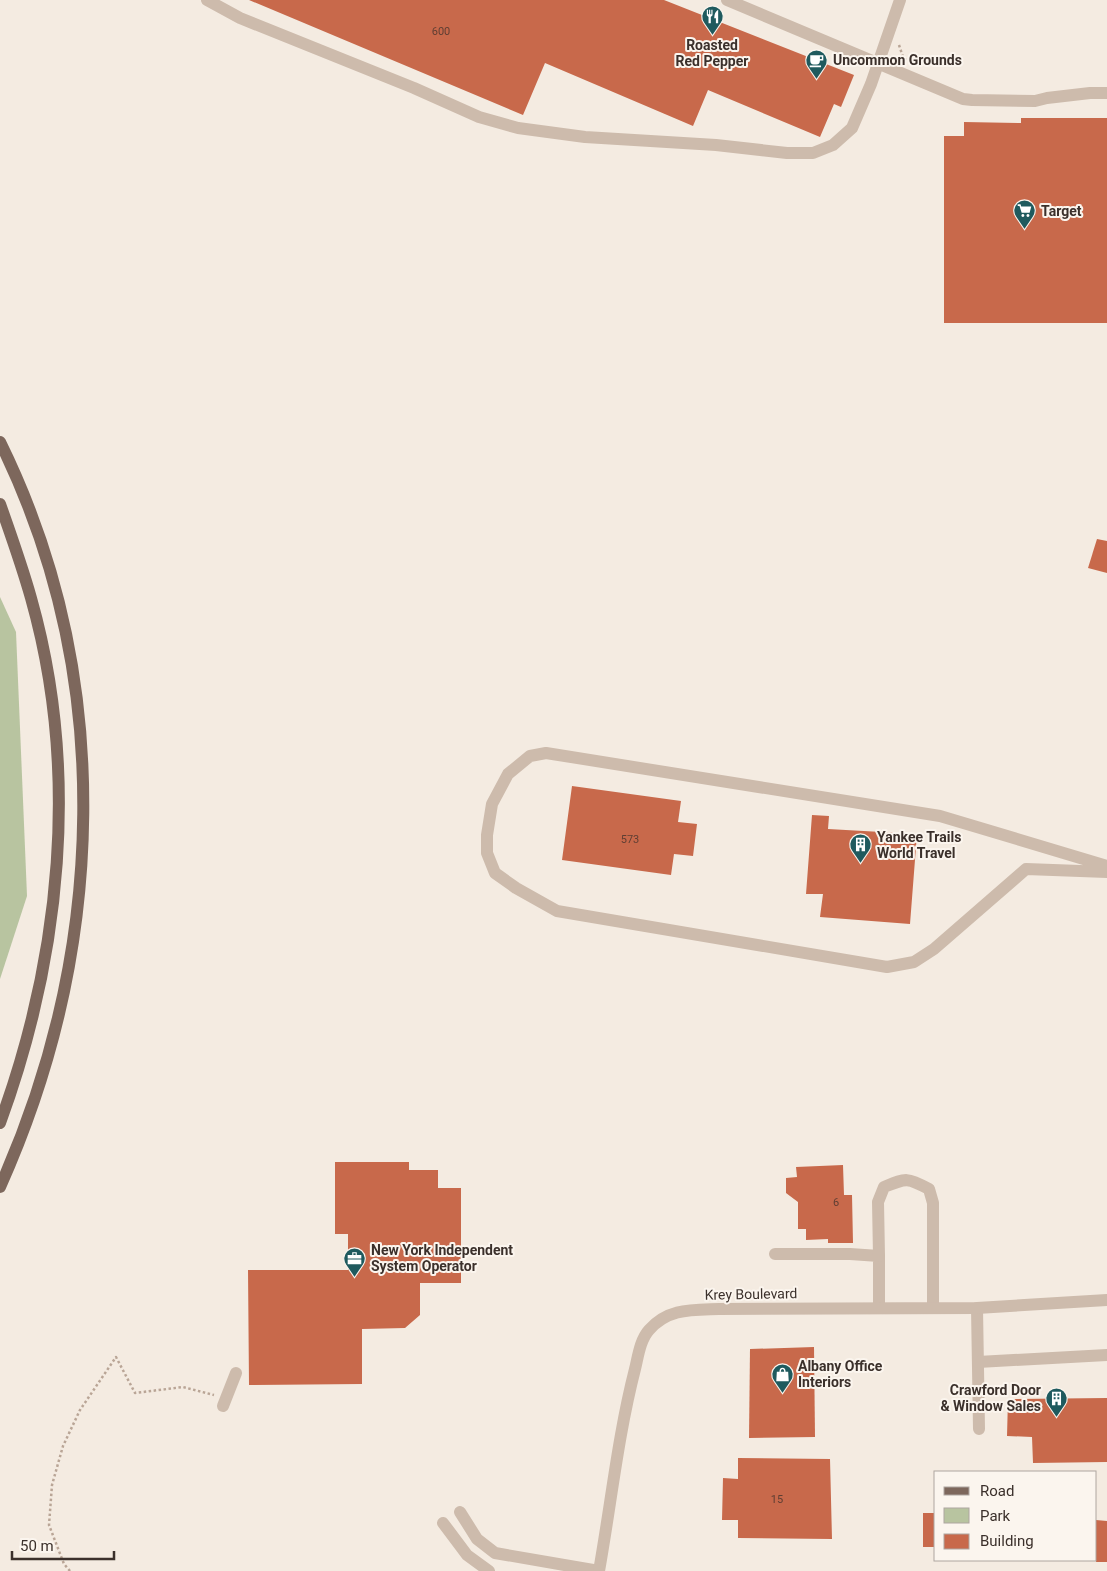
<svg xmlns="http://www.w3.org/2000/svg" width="1107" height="1571" font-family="Roboto,sans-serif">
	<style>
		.green { fill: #b8c4a0 }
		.building { fill: #c8694b }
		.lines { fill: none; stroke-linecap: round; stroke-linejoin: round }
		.path { stroke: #b9a596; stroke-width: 2.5; stroke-dasharray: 2.5 2.5; stroke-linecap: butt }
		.minor { stroke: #cdbbac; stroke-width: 12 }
		.major { stroke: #7d675c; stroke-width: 12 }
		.labels { text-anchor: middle; stroke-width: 4; stroke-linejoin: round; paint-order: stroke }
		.number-label { font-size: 11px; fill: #5e3e33 }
		.poi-label { font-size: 14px; font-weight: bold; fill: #3b302b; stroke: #fbf5ee; text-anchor: start }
		.street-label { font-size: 14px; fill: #3b302b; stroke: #fbf5ee }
	</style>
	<rect width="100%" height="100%" fill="#f4ebe1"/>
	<polygon class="green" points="0,597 16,632 27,896 0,979"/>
	<g class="building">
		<polygon points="249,0 664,0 854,75 841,107 834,104 820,137 708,90 693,126 545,63 523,115"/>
		<polygon points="1021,118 1107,118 1107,323 944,323 944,136 964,136 964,122 1021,123"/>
		<polygon points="1097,539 1107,541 1107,573 1088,568"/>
		<polygon points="572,786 681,801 678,822 697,824 693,856 674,854 671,875 562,860"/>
		<polygon points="812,815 829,816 828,829 917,834 910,924 820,917 823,894 806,894"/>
		<polygon points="335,1162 409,1162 409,1170 438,1170 438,1188 461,1188 461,1283 420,1283 420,1315 405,1328 362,1329 362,1384 249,1385 248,1270 348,1270 348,1234 335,1234"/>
		<polygon points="843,1165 844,1195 852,1195 853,1243 828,1243 828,1239 806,1240 806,1229 798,1229 798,1202 786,1193 786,1178 797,1177 796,1167"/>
		<polygon points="814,1347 815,1437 749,1438 750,1349"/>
		<polygon points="1107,1398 1107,1462 1033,1463 1032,1437 1007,1436 1008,1399"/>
		<polygon points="738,1458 830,1459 832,1539 738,1538 738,1520 722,1520 723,1478 738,1479"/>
		<rect x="923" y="1513" width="13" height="34"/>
		<polygon points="1096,1520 1107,1521 1107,1562 1096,1562"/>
	</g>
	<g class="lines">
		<g class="path">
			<polyline points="899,45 903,57 906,60"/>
			<polyline points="70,1571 64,1564 49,1525 52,1485 63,1446 80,1410 116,1357 135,1393 183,1387 214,1395"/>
		</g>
		<g class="minor">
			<polyline points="207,0 240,18 414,88 479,117 518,128 585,137 716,145 787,153 813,153 833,145 852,128 871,84 900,0"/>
			<polyline points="727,0 963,99 972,100 1035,101 1047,98 1090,93 1107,93"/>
			<polyline points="1107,866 940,816 546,753 530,756 508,774 492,804 487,835 487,853 495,873 516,888 557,911 887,967 914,962 934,949 1026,869 1107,872"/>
			<polyline points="775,1254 850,1254 879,1256 879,1308"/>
			<path d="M879,1256L878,1202L884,1187C906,1178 907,1177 929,1189L933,1203V1308"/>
			<polyline points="977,1308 979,1429"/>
			<polyline points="978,1362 1107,1355"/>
			<polyline points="223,1406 236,1373"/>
			<polyline points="460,1512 477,1539 495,1553 599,1571"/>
			<polyline points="443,1523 467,1555 489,1571"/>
			<path d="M599,1571C611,1504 618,1435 635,1369C638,1357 640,1340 649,1330C668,1308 692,1310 719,1309L977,1308L1107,1300"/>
		</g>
		<g class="major">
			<path d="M0,442C116,678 106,950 0,1187"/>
			<path d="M0,504C11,535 22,566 31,598C80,771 61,956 0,1123"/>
		</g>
	</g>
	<defs>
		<symbol id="restaurant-pin" viewBox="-11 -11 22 30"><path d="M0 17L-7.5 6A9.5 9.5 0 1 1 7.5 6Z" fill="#1f5a5e" stroke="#fbf5ee"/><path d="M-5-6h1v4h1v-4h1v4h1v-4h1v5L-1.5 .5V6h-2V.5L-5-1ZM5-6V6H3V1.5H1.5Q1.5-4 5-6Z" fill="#fff"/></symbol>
		<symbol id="cafe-pin" viewBox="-11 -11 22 30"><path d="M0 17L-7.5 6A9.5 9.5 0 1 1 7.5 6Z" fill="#1f5a5e" stroke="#fbf5ee"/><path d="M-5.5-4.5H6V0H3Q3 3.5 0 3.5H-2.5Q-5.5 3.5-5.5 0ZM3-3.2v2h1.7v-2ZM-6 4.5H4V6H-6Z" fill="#fff"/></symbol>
		<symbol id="supermarket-pin" viewBox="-11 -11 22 30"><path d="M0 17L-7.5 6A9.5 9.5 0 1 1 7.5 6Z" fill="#1f5a5e" stroke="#fbf5ee"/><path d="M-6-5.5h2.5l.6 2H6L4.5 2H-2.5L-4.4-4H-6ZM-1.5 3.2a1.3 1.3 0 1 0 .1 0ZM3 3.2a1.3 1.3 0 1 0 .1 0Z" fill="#fff"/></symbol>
		<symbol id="building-pin" viewBox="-11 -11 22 30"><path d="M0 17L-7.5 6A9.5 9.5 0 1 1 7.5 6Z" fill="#1f5a5e" stroke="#fbf5ee"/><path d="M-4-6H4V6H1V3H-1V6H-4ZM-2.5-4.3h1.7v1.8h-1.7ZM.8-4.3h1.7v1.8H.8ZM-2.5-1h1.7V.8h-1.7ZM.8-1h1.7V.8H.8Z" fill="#fff"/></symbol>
		<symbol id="office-pin" viewBox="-11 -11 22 30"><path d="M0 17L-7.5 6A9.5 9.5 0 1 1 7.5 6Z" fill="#1f5a5e" stroke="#fbf5ee"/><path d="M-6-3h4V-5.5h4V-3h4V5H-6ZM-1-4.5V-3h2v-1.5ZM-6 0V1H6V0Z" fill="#fff"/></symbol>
		<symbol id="shop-pin" viewBox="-11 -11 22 30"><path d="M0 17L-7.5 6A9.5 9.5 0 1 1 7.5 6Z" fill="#1f5a5e" stroke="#fbf5ee"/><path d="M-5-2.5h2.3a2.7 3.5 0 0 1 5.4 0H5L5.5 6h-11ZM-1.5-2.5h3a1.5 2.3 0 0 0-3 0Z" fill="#fff"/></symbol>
	</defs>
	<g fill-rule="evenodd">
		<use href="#restaurant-pin" x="700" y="4" width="25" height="34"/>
		<use href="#cafe-pin" x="804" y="48" width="25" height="34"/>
		<use href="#supermarket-pin" x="1012" y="198" width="25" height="34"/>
		<use href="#building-pin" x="848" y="832" width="25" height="34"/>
		<use href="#office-pin" x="342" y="1246" width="25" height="34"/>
		<use href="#shop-pin" x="770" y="1362" width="25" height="34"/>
		<use href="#building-pin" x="1044" y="1386" width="25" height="34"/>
	</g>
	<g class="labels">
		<g class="number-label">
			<text x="441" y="35">600</text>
			<text x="630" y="843">573</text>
			<text x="836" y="1206">6</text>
			<text x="777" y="1503">15</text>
		</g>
		<g class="poi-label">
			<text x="712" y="50" text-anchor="middle">Roasted<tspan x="712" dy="16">Red Pepper</tspan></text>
			<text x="833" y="65">Uncommon Grounds</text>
			<text x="1041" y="216">Target</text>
			<text x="877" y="842">Yankee Trails<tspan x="877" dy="16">World Travel</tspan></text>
			<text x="371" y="1255">New York Independent<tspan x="371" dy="16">System Operator</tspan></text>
			<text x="798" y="1371">Albany Office<tspan x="798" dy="16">Interiors</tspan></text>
			<text x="1041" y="1395" text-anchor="end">Crawford Door<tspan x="1041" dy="16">&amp; Window Sales</tspan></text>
		</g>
		<g class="street-label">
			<text transform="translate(751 1294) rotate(-1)" y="5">Krey Boulevard</text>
		</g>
	</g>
	<rect x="934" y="1471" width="162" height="90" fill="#fbf5ee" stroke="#aea6a0"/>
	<rect x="944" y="1487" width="25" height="8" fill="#7d675c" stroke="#aea6a0"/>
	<text x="980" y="1496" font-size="15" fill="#3b302b">Road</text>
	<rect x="944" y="1508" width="25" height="15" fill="#b8c4a0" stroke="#aea6a0"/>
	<text x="980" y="1521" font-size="15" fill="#3b302b">Park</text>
	<rect x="944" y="1534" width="25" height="15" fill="#c8694b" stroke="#aea6a0"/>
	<text x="980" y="1546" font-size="15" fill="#3b302b">Building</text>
	<path d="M12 1551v8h102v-8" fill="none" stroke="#3b302b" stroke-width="2.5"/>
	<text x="20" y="1551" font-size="15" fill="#3b302b" stroke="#fbf5ee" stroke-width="4" paint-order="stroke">50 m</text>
</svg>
